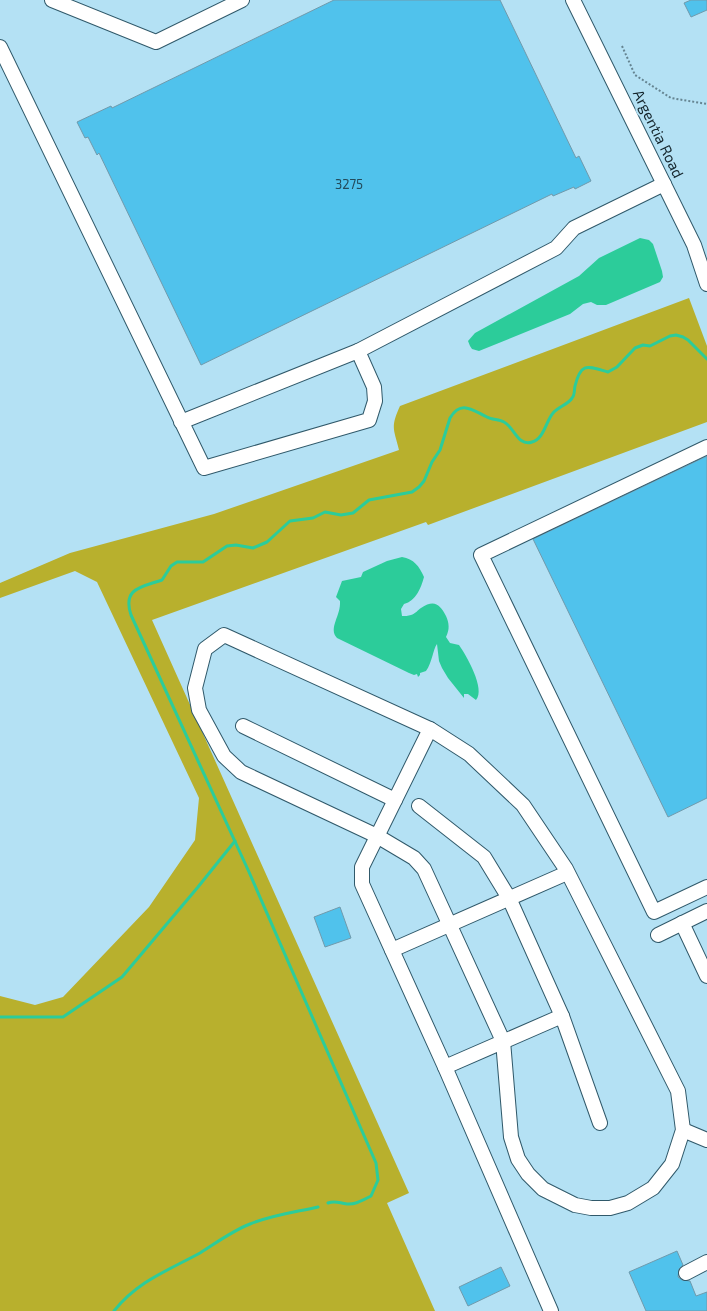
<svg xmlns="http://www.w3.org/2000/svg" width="707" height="1311" font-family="'Exo 2',sans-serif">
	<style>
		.green { fill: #b8b02d }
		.water { fill: #2ccc9a }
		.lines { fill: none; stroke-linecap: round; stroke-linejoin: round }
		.stream { stroke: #2ccc9a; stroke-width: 3 }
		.building { fill: #50c2ec; stroke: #709aac }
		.minor-casing { stroke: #30596a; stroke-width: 16 }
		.path { stroke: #658491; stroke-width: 2; stroke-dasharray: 2 2; stroke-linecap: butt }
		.minor { stroke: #fff; stroke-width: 14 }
		.labels { text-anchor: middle; stroke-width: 4; stroke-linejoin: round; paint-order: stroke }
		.number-label { font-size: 13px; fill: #234c5c }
		.street-label { font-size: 15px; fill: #14252c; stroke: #b4e1f4 }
	</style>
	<rect width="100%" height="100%" fill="#b4e1f4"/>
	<path class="green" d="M689,298L707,346V422L428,525L426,522L152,620L409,1193L387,1203L435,1311H0V996L35,1005L63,997L149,907L195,840L199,798L97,582L75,571L0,598V583L70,553L214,514L399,450C394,429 390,428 400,406Z"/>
	<g class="water">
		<polygon points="640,238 649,240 653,244 662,271 663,277 660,282 606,305 597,305 591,302 583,304 570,314 479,351 472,349 470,346 468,341 475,333 579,276 599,258"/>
		<path d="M402,557C414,559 419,566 424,577C421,588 416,601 404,604L401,609L402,616C405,616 408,616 411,615C415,614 418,610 421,608C434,599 440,604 446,616C449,623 450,629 446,637L450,643L459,645C466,655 486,689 476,700L468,694H464V698L448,678L442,668L439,661L437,644C433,649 432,663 426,671L420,673V675L418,677L417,674L414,675L409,673L337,638C328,628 341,616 340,601L336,597L342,581L361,577L363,572L387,561Z"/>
	</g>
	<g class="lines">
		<g class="stream">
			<polyline points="0,1017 63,1017 122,977 198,887 235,841"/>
			<path d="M328,1203C335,1200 339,1203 347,1204C355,1205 363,1200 371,1196L378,1180L376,1163L249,872L131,615C122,588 142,587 162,580L171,566L177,562H203L227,546L236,545L253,548L267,542L290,521L313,518L325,512L341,515L353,513L369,500L412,492L419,487L424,481L432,462L440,450L450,418C461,400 472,410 487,417C492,420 499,419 504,422C514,427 518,447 532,442C544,439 546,421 553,413C558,407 569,404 572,398C575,395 574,391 575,386C581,362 587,366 608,372L617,367L635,348L643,345L650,346L670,336L676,335L683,337L688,340L707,359"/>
			<path d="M114,1311C138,1281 167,1271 200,1253C216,1243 232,1231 250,1224C272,1215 296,1212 318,1207"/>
		</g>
	</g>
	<g class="building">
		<polygon points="334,0 500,0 576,158 579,156 591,181 575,189 574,187 553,196 552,194 201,365 99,153 97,155 88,137 85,138 77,122 111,106 112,108"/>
		<polygon points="691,0 707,0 707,10 691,17 684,3"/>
		<polygon points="707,456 707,798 668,817 533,539"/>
		<polygon points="340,907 351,938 325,947 314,917"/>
		<polygon points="677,1251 683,1265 679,1269 678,1277 682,1280 690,1281 696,1296 707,1292 707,1311 646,1311 629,1272"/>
		<polygon points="501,1267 510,1286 468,1306 459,1287"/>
	</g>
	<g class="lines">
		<defs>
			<g id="minor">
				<polyline points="52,0 156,42 242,0"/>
				<polyline points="573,0 694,245 707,284"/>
				<polyline points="0,47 204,468 369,420 375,401 374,387 358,351 181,422"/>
				<polyline points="358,351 556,248 574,228 664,184"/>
				<polyline points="707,447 481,555 654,912 707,887"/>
				<polygon points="224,635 430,729 469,754 523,805 566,869 678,1091 683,1130 672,1164 653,1188 628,1203 610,1208 591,1208 575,1205 543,1189 528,1174 518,1159 511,1137 503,1041 424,869 414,858 377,836 241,772 224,756 199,710 195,688 205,649"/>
				<polyline points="243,726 395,800"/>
				<polyline points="430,729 362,867 362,884 445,1067 551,1311"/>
				<polyline points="419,806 484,857 509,898 562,1016 600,1123"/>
				<polyline points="682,923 707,976"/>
				<polyline points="658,935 707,911"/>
				<polyline points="392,950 567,873"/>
				<polyline points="445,1067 562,1016"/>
				<polyline points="683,1130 707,1140"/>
				<polyline points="686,1273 707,1262"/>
			</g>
		</defs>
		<use href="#minor" class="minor-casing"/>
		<polyline class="path" points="622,46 635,75 671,98 707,104"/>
		<use href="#minor" class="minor"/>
	</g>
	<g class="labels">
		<g class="number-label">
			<text x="349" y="189">3275</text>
		</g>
		<g class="street-label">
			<text transform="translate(658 134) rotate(64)" y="5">Argentia Road</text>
		</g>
	</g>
</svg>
